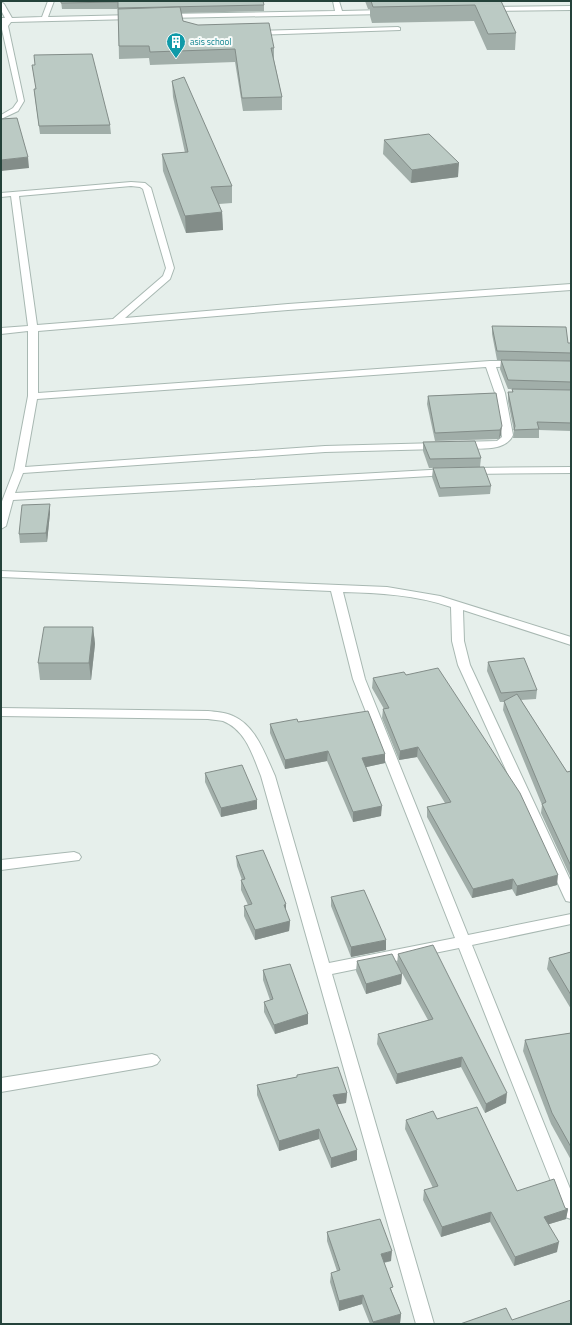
<svg xmlns="http://www.w3.org/2000/svg" width="572" height="1325" font-family="'Titillium Web',sans-serif">
	<style>
		.lines { fill: none; stroke-linecap: round; stroke-linejoin: round }
		.street-casing { stroke: #a8b8b2; stroke-width: 2 }
		.street { fill: #fff; fill-rule: evenodd }
		.wall { fill: #a1aea9 }
		.shaded-wall { fill: #838d89 }
		.building { fill: #bbcac4; stroke: #838d89 }
		.labels { text-anchor: middle; stroke-width: 4; stroke-linejoin: round; paint-order: stroke }
		.far-culture-label { font-size: 9px; fill: #0d838f; stroke: #f7fbf9; text-anchor: start }
	</style>
	<rect width="100%" height="100%" fill="#e6efeb"/>
	<g class="lines">
		<defs>
			<g id="street">
				<polygon points="48,1 54,1 48,17 134,15 137,17 134,19 11,22 8,26 24,101 18,111 1,119 1,115 13,108 18,101 1,25 1,18 5,18 1,10 1,2 4,4 12,18 42,17"/>
				<polygon points="333,1 339,1 342,11 386,10 389,12 386,14 166,18 163,16 166,14 335,11"/>
				<polygon points="571,6 571,10 488,11 485,9 488,7"/>
				<polygon points="398,27 400,28 400,30 255,35 252,33 255,31"/>
				<path d="M131,182L145,183L151,188L174,268L170,279L125,318L288,304L571,284V290L288,310L38,331V393L490,361H517L520,362L522,364L520,366L496,367L505,393L513,435C505,453 476,448 460,448L455,445L460,442L497,441L502,437L495,393L486,367L37,399L25,467L325,446L439,443L444,446L439,449L325,452L23,473L15,493L448,469L453,472L448,475L13,500L6,526L1,529V504L14,470L28,396V331L1,334V328L28,326L11,196L1,197V193ZM131,186L140,187L143,189L166,268L163,276L113,319L37,325L19,196Z"/>
				<polygon points="571,467 571,473 470,474 465,471 470,468"/>
				<path d="M1,571L387,587L440,596L571,637V645L463,610L464,641L470,665L571,882V902L566,901L564,897L458,665L452,641L451,607C416,595 380,593 343,592L365,679L468,935L571,914V924L472,945L571,1191V1219L565,1217L563,1212L459,948L332,974L434,1324H416L261,776C253,756 246,730 223,721C219,720 213,720 208,719L1,716V708L208,711C216,712 225,712 233,716C256,726 265,754 275,776L329,963L455,938L353,679L331,591L1,577Z"/>
				<polygon points="74,852 79,854 81,857 79,860 1,870 1,860"/>
				<polygon points="152,1054 157,1056 160,1060 157,1064 152,1066 1,1092 1,1078"/>
			</g>
		</defs>
		<use href="#street" class="street-casing"/>
		<use href="#street" class="street"/>
	</g>
	<g class="wall">
		<polygon points="61,1 264,5 264,11 181,13 183,21 274,48 274,60 282,97 282,110 243,111 235,62 150,65 149,58 119,59 118,9 62,9"/>
		<polygon points="365,1 501,1 516,33 515,50 487,50 474,21 372,23 370,16 370,9 368,9"/>
		<polygon points="32,65 35,65 110,125 111,134 40,134 35,98 34,89 36,89"/>
		<polygon points="172,81 232,186 232,203 219,204 222,212 223,230 186,233 163,171 162,154 185,153 173,97"/>
		<polygon points="384,140 458,177 411,183 383,154"/>
		<polygon points="492,326 568,343 571,343 571,361 497,360 492,334"/>
		<polygon points="501,360 571,361 571,390 508,389 500,369"/>
		<polygon points="512,389 571,390 571,431 539,430 539,438 513,438 514,431 508,401 508,392 512,392"/>
		<polygon points="496,393 501,435 499,439 435,441 427,404 428,396"/>
		<polygon points="423,442 481,458 480,467 429,468 423,451"/>
		<polygon points="433,468 491,486 490,494 439,497 432,477"/>
		<polygon points="50,513 47,542 20,543 19,534"/>
		<polygon points="93,627 95,644 91,680 40,680 38,663"/>
		<polygon points="488,662 537,690 536,699 521,700 567,772 571,771 571,878 541,813 542,805 503,710 504,702 500,702 487,671"/>
		<polygon points="406,675 557,885 516,896 512,889 472,898 427,817 427,807 445,803 417,757 399,760 382,718 383,709 384,709 372,688 373,678"/>
		<polygon points="298,722 385,754 385,763 366,767 381,816 353,822 327,761 285,769 270,733 270,724"/>
		<polygon points="205,773 257,809 221,817 205,782"/>
		<polygon points="236,856 286,912 290,921 289,931 255,940 244,916 244,906 248,905 241,890 241,880 242,880 237,866"/>
		<polygon points="331,897 386,950 351,957 331,906"/>
		<polygon points="571,952 571,1009 547,969 549,958"/>
		<polygon points="398,954 506,1103 485,1113 461,1067 396,1084 377,1044 378,1034 428,1020 397,964"/>
		<polygon points="357,961 402,974 401,984 366,994 356,971"/>
		<polygon points="263,970 308,1014 308,1024 275,1034 264,1012 264,1002 270,1000 263,980"/>
		<polygon points="571,1033 571,1160 551,1124 523,1051 525,1040"/>
		<polygon points="297,1075 347,1093 346,1103 337,1104 357,1160 331,1168 319,1139 279,1151 257,1095 257,1085 297,1077"/>
		<polygon points="437,1119 517,1191 568,1209 566,1219 549,1224 557,1252 514,1266 490,1222 441,1237 423,1200 424,1190 433,1188 405,1129 406,1120"/>
		<polygon points="571,1176 571,1187 570,1184"/>
		<polygon points="327,1232 391,1261 384,1263 392,1292 401,1314 400,1323 398,1324 370,1324 362,1304 339,1311 330,1282 331,1273 337,1271 327,1241"/>
	</g>
	<g class="shaded-wall">
		<polygon points="28,157 29,168 1,171 1,160"/>
		<polygon points="459,163 458,177 411,183 412,170"/>
		<polygon points="222,212 223,230 186,233 185,216"/>
		<polygon points="502,426 501,435 499,439 500,430"/>
		<polygon points="50,504 50,513 47,542 46,533"/>
		<polygon points="93,627 95,644 91,680 89,663"/>
		<polygon points="418,747 417,757 399,760 400,751"/>
		<polygon points="328,751 327,761 285,769 285,760"/>
		<polygon points="385,754 385,763 362,768 362,758"/>
		<polygon points="257,800 257,809 221,817 221,808"/>
		<polygon points="382,806 381,816 353,822 353,812"/>
		<polygon points="558,875 557,885 516,896 517,886"/>
		<polygon points="513,879 512,889 472,898 473,889"/>
		<polygon points="286,904 286,914 284,905"/>
		<polygon points="290,921 289,931 255,940 255,930"/>
		<polygon points="386,940 386,950 351,957 351,947"/>
		<polygon points="402,974 401,984 366,994 366,984"/>
		<polygon points="308,1014 308,1024 275,1034 274,1025"/>
		<polygon points="462,1057 461,1067 396,1084 397,1074"/>
		<polygon points="347,1093 346,1103 333,1105 333,1095"/>
		<polygon points="507,1093 506,1103 485,1113 486,1104"/>
		<polygon points="319,1129 319,1139 279,1151 279,1141"/>
		<polygon points="357,1150 357,1160 331,1168 331,1158"/>
		<polygon points="568,1209 566,1219 543,1226 544,1217"/>
		<polygon points="491,1212 490,1222 441,1237 442,1227"/>
		<polygon points="559,1242 557,1252 514,1266 515,1257"/>
		<polygon points="392,1251 391,1261 380,1263 381,1254"/>
		<polygon points="363,1295 362,1304 339,1311 339,1301"/>
		<polygon points="401,1314 400,1323 398,1324 373,1324 373,1322"/>
	</g>
	<g class="building">
		<polygon points="61,1 263,1 264,5 118,8 118,2 61,3"/>
		<polygon points="371,1 501,1 516,33 488,34 475,5 373,7"/>
		<polygon points="180,7 183,21 198,25 269,23 274,48 271,48 282,97 242,98 235,49 150,52 149,46 119,46 118,9"/>
		<polygon points="92,54 110,125 39,126 34,89 36,89 32,65 35,65 34,55"/>
		<polygon points="184,77 232,186 211,187 222,212 185,216 162,154 188,152 172,81"/>
		<polygon points="17,118 28,157 1,160 1,119"/>
		<polygon points="429,134 459,163 412,170 384,140"/>
		<polygon points="492,326 566,327 568,343 571,343 571,353 497,351"/>
		<polygon points="501,360 571,361 571,382 508,380"/>
		<polygon points="512,389 571,390 571,423 537,422 539,429 514,430 515,426 508,392 513,392"/>
		<polygon points="496,393 502,426 500,430 435,433 428,396"/>
		<polygon points="475,441 481,458 430,459 423,442"/>
		<polygon points="484,467 491,486 440,488 433,468"/>
		<polygon points="50,504 46,533 19,534 22,505"/>
		<polygon points="44,627 93,627 89,663 38,663"/>
		<polygon points="524,658 537,690 501,693 488,662"/>
		<polygon points="438,668 520,793 558,875 517,886 513,879 473,889 427,807 451,802 418,747 400,751 383,709 389,708 373,678 404,672 406,675"/>
		<polygon points="517,694 567,772 571,771 571,866 542,804 546,802 504,701"/>
		<polygon points="368,711 385,754 362,758 382,806 353,812 328,751 285,760 270,724 297,719 298,722"/>
		<polygon points="242,765 257,800 221,808 205,773"/>
		<polygon points="263,850 286,904 284,905 290,921 255,930 244,906 252,904 241,880 245,879 236,856"/>
		<polygon points="364,890 386,940 351,947 331,897"/>
		<polygon points="433,945 507,1093 486,1104 462,1057 397,1074 378,1034 433,1019 398,954"/>
		<polygon points="571,952 571,995 549,958"/>
		<polygon points="392,954 402,974 366,984 357,961"/>
		<polygon points="290,964 308,1014 274,1025 264,1002 273,999 263,970"/>
		<polygon points="571,1033 571,1147 552,1113 525,1040"/>
		<polygon points="338,1067 347,1093 333,1095 357,1150 331,1158 319,1129 279,1141 257,1085 297,1077 297,1075"/>
		<polygon points="477,1107 517,1191 554,1179 565,1208 568,1209 544,1217 559,1242 515,1257 491,1212 442,1227 424,1190 438,1186 406,1120 433,1111 437,1119"/>
		<polygon points="380,1219 392,1251 381,1254 393,1287 390,1288 401,1314 373,1322 363,1295 339,1301 331,1273 340,1270 327,1232"/>
		<polygon points="571,1300 571,1324 460,1324 506,1308 512,1320"/>
	</g>
	<defs>
		<symbol id="building-pin" viewBox="-11 -11 22 30"><path d="M0 17L-7.5 6A9.5 9.5 0 1 1 7.5 6Z" fill="#0f9aa8" stroke="#f7fbf9"/><path d="M-4-6H4V6H1V3H-1V6H-4ZM-2.5-4.3h1.7v1.8h-1.7ZM.8-4.3h1.7v1.8H.8ZM-2.5-1h1.7V.8h-1.7ZM.8-1h1.7V.8H.8Z" fill="#fff"/></symbol>
	</defs>
	<g fill-rule="evenodd">
		<use href="#building-pin" x="165" y="31" width="22" height="30"/>
	</g>
	<g class="labels">
		<g class="far-culture-label">
			<text x="190" y="45">asis school</text>
		</g>
	</g>
	<rect width="572" height="1325" fill="none" stroke="#24423a" stroke-width="4"/>
</svg>
